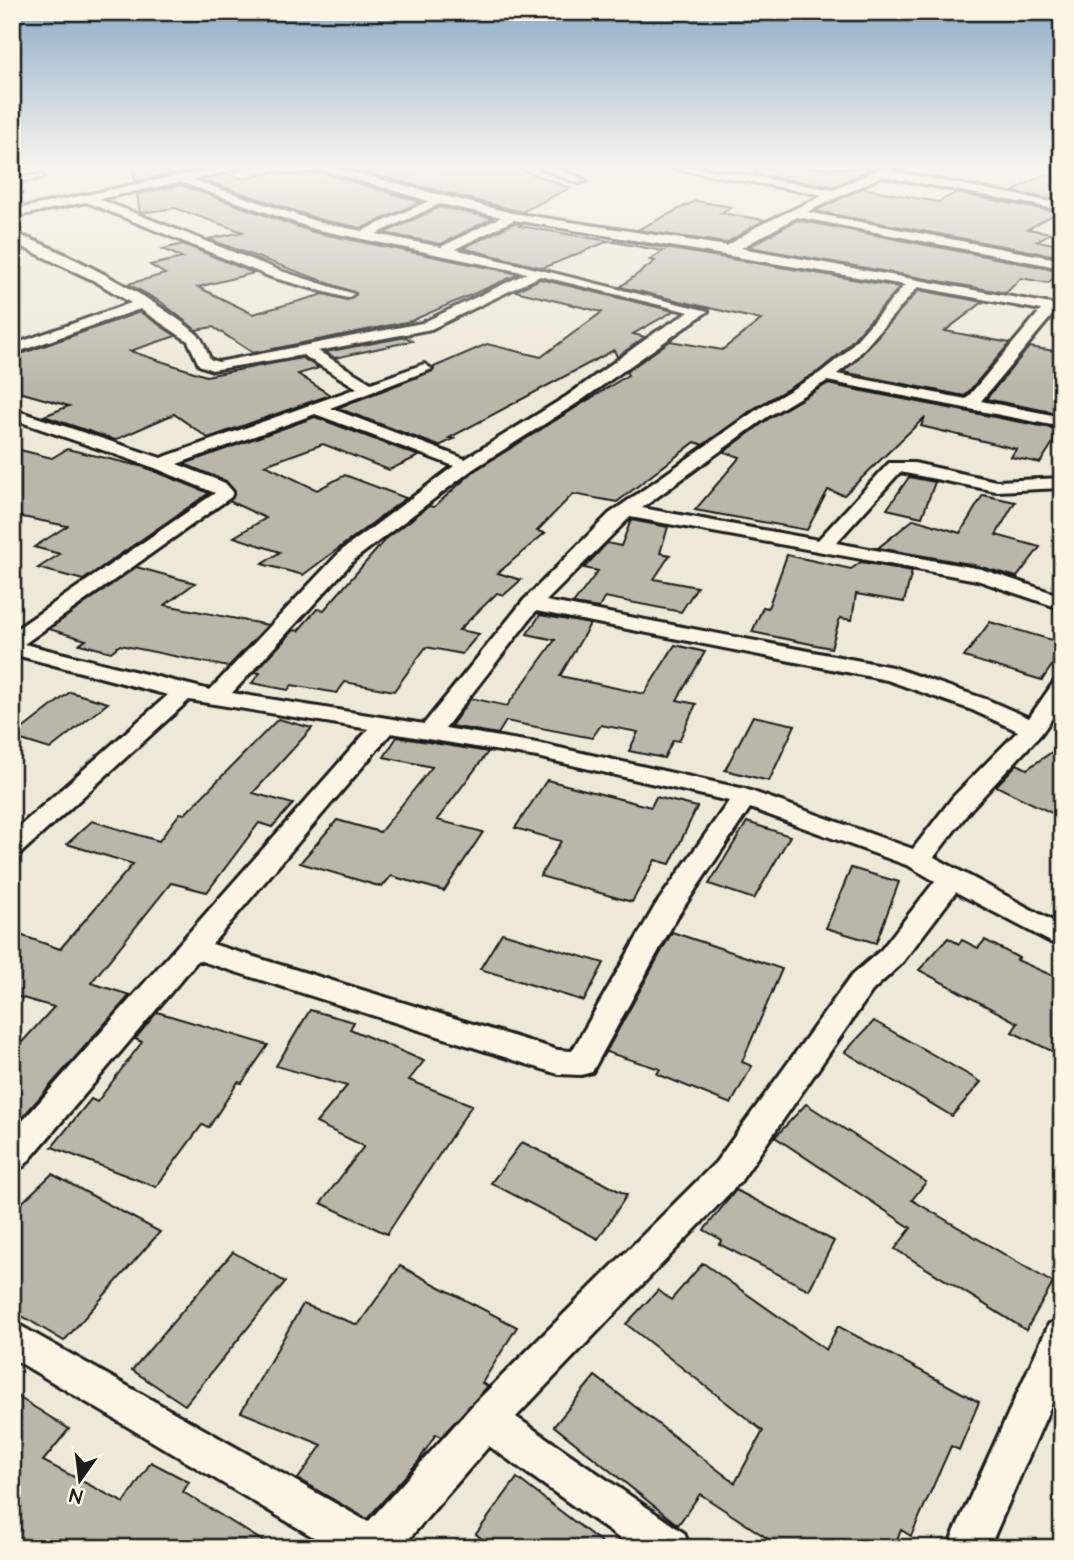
<svg xmlns="http://www.w3.org/2000/svg" width="1074" height="1560" font-family="'Architects Daughter',sans-serif">
	<style>
		.building { fill: #bab6aa; stroke: #1c1c1c; stroke-width: 2 }
		.lines { fill: none; stroke-linecap: round; stroke-linejoin: round }
		.lane-casing { stroke: #1c1c1c; stroke-width: 6 }
		.street-casing { stroke: #1c1c1c; stroke-width: 6 }
		.lane { fill: #fcf5e5; fill-rule: evenodd }
		.street { fill: #fcf5e5; fill-rule: evenodd }
	</style>
	<rect width="100%" height="100%" fill="#eee8d9"/>
	<filter id="ink" filterUnits="userSpaceOnUse"><feTurbulence type="fractalNoise" baseFrequency=".0143" numOctaves="2"/><feDisplacementMap in="SourceGraphic" scale="14" xChannelSelector="R" yChannelSelector="G"/><feConvolveMatrix kernelMatrix="1 2 1 2 8 2 1 2 1" color-interpolation-filters="sRGB"/></filter>
	<g filter="url(#ink)">
		<g class="building">
			<polygon points="133,168 160,168 172,174 135,182"/>
			<polygon points="348,168 517,168 570,188 522,212"/>
			<polygon points="755,168 872,168 834,187 755,174"/>
			<polygon points="276,171 291,175 320,172 421,202 362,228 322,220 202,180 227,174 245,179"/>
			<polygon points="1044,174 1062,178 1062,201 1012,192"/>
			<polygon points="180,185 313,232 519,274 411,321 253,353 213,327 196,330 161,302 128,284 165,274 150,265 183,258 163,249 183,244 254,273 198,287 253,314 324,294 348,300 356,293 208,239 243,232 175,208 140,213 137,194"/>
			<polygon points="862,188 938,202 956,193 1058,212 1028,229 1051,233 1037,241 1062,245 1062,257 815,211"/>
			<polygon points="695,201 732,207 721,213 765,220 726,243 637,230"/>
			<polygon points="440,207 493,218 441,244 384,233"/>
			<polygon points="797,220 1062,271 1048,283 1021,278 1006,293 749,247"/>
			<polygon points="514,223 522,224 519,226 609,241 543,268 463,248"/>
			<polygon points="617,240 900,287 842,352 819,371 753,409 703,445 695,442 617,502 573,494 537,531 545,533 498,573 521,580 504,595 497,593 459,630 479,634 462,654 426,647 394,691 345,682 337,693 292,685 288,690 252,683 260,673 255,672 294,630 298,631 317,609 324,610 386,539 429,506 434,507 474,471 628,375 626,372 670,341 722,350 761,320 620,287 655,261 650,260 663,251 613,242"/>
			<polygon points="540,279 674,311 633,334 645,337 617,357 614,350 449,438 454,439 439,446 337,408 433,371 434,367 487,344 541,357 602,312 515,291"/>
			<polygon points="919,290 983,302 945,331 1010,343 965,396 843,372"/>
			<polygon points="140,312 176,336 130,351 206,376 302,358 319,368 298,374 330,395 208,438 174,414 115,440 44,416 69,406 12,390 12,357"/>
			<polygon points="406,337 412,341 335,358 325,352"/>
			<polygon points="1029,347 1062,352 1062,414 986,399"/>
			<polygon points="827,384 1061,430 1040,463 1011,457 1016,449 921,426 925,417 844,495 828,490 807,530 695,510 740,457 724,452 768,419"/>
			<polygon points="315,417 419,456 389,470 323,444 265,465 317,490 345,475 406,498 303,575 262,564 280,552 234,537 266,518 229,501 235,493 226,481 184,464"/>
			<polygon points="12,448 52,458 67,449 144,467 209,493 83,580 38,568 60,554 34,547 67,526 12,515"/>
			<polygon points="909,477 935,482 922,517 887,509"/>
			<polygon points="983,495 1015,502 996,535 1040,547 1017,577 970,564 878,548 914,519 960,533"/>
			<polygon points="631,520 668,527 660,553 670,555 654,579 697,587 681,612 605,597 599,608 573,604 598,571 584,568 607,543 621,546"/>
			<polygon points="787,555 851,569 861,562 912,571 904,602 856,594 852,620 840,618 831,648 752,632 763,607 768,608"/>
			<polygon points="136,567 195,583 165,605 268,625 228,667 120,645 111,652 80,644 86,640 49,629"/>
			<polygon points="540,615 590,624 560,676 644,694 675,645 705,652 677,700 696,704 679,741 673,740 664,758 629,751 638,732 601,725 592,738 506,721 498,734 451,726 471,698 507,706 555,640 527,634"/>
			<polygon points="990,622 1062,643 1062,651 1042,680 964,657"/>
			<polygon points="70,692 108,703 50,749 12,737"/>
			<polygon points="753,716 795,725 769,781 725,770"/>
			<polygon points="278,719 312,728 253,793 293,804 272,827 259,823 207,892 171,883 91,983 130,995 12,1129 12,1053 54,1007 12,995 12,932 60,949 133,864 67,844 92,821 159,841 180,813 185,814"/>
			<polygon points="397,737 488,752 437,820 483,832 444,891 391,876 382,887 300,863 337,820 380,832 432,767 384,757"/>
			<polygon points="1062,745 1062,818 996,786 1017,764 1027,769"/>
			<polygon points="547,780 651,807 656,797 697,807 670,864 655,860 632,902 540,876 561,841 515,828"/>
			<polygon points="747,822 790,836 754,899 709,884"/>
			<polygon points="851,868 899,882 876,943 826,928"/>
			<polygon points="672,932 782,969 742,1062 752,1066 731,1104 657,1074 660,1069 606,1052"/>
			<polygon points="502,933 604,963 584,1001 480,969"/>
			<polygon points="948,938 959,944 962,940 978,948 985,940 1019,958 1017,960 1062,980 1062,1056 1012,1032 1018,1023 919,970"/>
			<polygon points="310,1010 354,1022 350,1029 424,1061 409,1080 472,1105 387,1234 321,1203 364,1146 316,1123 347,1086 276,1066"/>
			<polygon points="157,1012 268,1045 242,1083 238,1082 209,1127 202,1125 156,1187 52,1147 91,1099 97,1102 142,1042 135,1039"/>
			<polygon points="874,1021 981,1082 952,1116 845,1052"/>
			<polygon points="806,1104 926,1182 912,1200 1053,1283 1026,1330 895,1249 911,1228 775,1137"/>
			<polygon points="522,1142 627,1195 598,1239 491,1183"/>
			<polygon points="52,1174 160,1232 64,1341 12,1310 12,1212"/>
			<polygon points="736,1190 834,1241 809,1290 719,1244 722,1240 704,1230"/>
			<polygon points="233,1252 285,1282 185,1405 132,1370"/>
			<polygon points="703,1263 826,1350 838,1326 979,1402 959,1450 951,1446 911,1536 901,1530 893,1548 782,1548 700,1494 678,1525 554,1426 595,1376 735,1483 763,1431 626,1324 658,1290 671,1300"/>
			<polygon points="400,1266 517,1327 482,1383 488,1386 441,1437 436,1434 418,1462 367,1519 298,1479 322,1445 241,1412 303,1304 358,1325"/>
			<polygon points="12,1393 69,1429 43,1461 124,1503 151,1462 189,1482 183,1492 274,1548 100,1548 85,1539 79,1548 12,1548"/>
			<polygon points="517,1478 609,1548 493,1548 476,1534"/>
		</g>
		<g class="lines">
			<defs>
				<polygon id="lane" points="42,174 44,177 12,183 12,179"/>
				<g id="street">
					<path d="M216,168H239L193,180L321,223L362,231L429,201L316,168H335L512,213L727,246L756,227L824,195L672,168H699L834,190L881,168H895L891,171L1062,204V210L882,176L807,212L1062,260V268L797,217L741,248L1062,306V314L1054,313L981,401L1062,417V427L827,381L767,417L642,508L818,540L889,463H914L996,481L1062,478V488L996,491L900,472L836,543L981,569L1062,596V609L977,580L630,517L546,601L892,667L988,700L1029,718L1054,682L1062,680V704L1041,734L971,809L934,857L1062,926V948L956,892L901,964L872,991L740,1182L516,1417L684,1533L690,1548H633L489,1446L401,1548H332L12,1358V1321L368,1522L472,1406L716,1162L852,975L881,950L935,881L909,866L750,808L677,917L592,1072L581,1075L558,1074L198,960L24,1166L12,1170V1133L369,729L189,700L21,853L12,855V833L168,695L12,654V632L215,493L155,468L12,419V409L161,458L357,388L303,355L212,370L199,365L188,341L140,309L12,354V345L131,303L95,281L12,242V233C59,247 162,302 198,335C204,341 207,352 210,359L218,362L422,323L527,273L314,229L180,182L99,199L281,271L354,294L347,298L271,277L86,202L12,217V210ZM440,204L501,217L441,247L376,234ZM514,220L905,285L844,354L820,373L755,411L609,514L524,600L424,724L232,693L355,559L473,469L579,402L708,311L455,249ZM540,276L689,312L656,332L567,396L465,459L330,408L432,369L424,364L371,383L318,351L431,329ZM918,287L1041,310L966,399L837,374L854,360ZM315,414L454,466L341,551L210,690L24,644L231,497L233,492L225,483L177,464ZM536,611L887,680L972,710L1018,731L953,797L913,849L745,789L537,743L445,728ZM391,733L537,757L729,801L655,906L572,1051L558,1050L212,944Z"/>
					<polygon points="540,168 556,168 587,181 578,183"/>
					<polygon points="1062,1319 1062,1380 989,1548 947,1548 1049,1324"/>
				</g>
			</defs>
			<use href="#lane" class="lane-casing"/>
			<use href="#street" class="street-casing"/>
			<use href="#lane" class="lane"/>
			<use href="#street" class="street"/>
		</g>
	</g>
	<linearGradient id="sky" x2="0" y2="1"><stop stop-color="#8eadc8"/><stop offset="0.43" stop-color="#f7f5ee"/><stop offset="1" stop-color="#f7f5ee" stop-opacity="0"/></linearGradient>
	<rect width="1074" height="387" fill="url(#sky)"/>
	<rect width="1074" height="1560" fill="none" stroke="#fcf5e5" stroke-width="42"/>
	<rect x="21" y="21" width="1032" height="1518" fill="none" stroke="#1c1c1c" stroke-width="2.5" filter="url(#ink)"/>
	<g transform="translate(80 1480) rotate(194)" stroke="#fcf5e5" stroke-width="5" paint-order="stroke">
	<path d="M0-5L12 26L0 18L-12 26Z" fill="#1c1c1c"/>
	<text y="-10" font-size="19" font-weight="bold" text-anchor="middle" fill="#1c1c1c">N</text>
	</g>
</svg>
